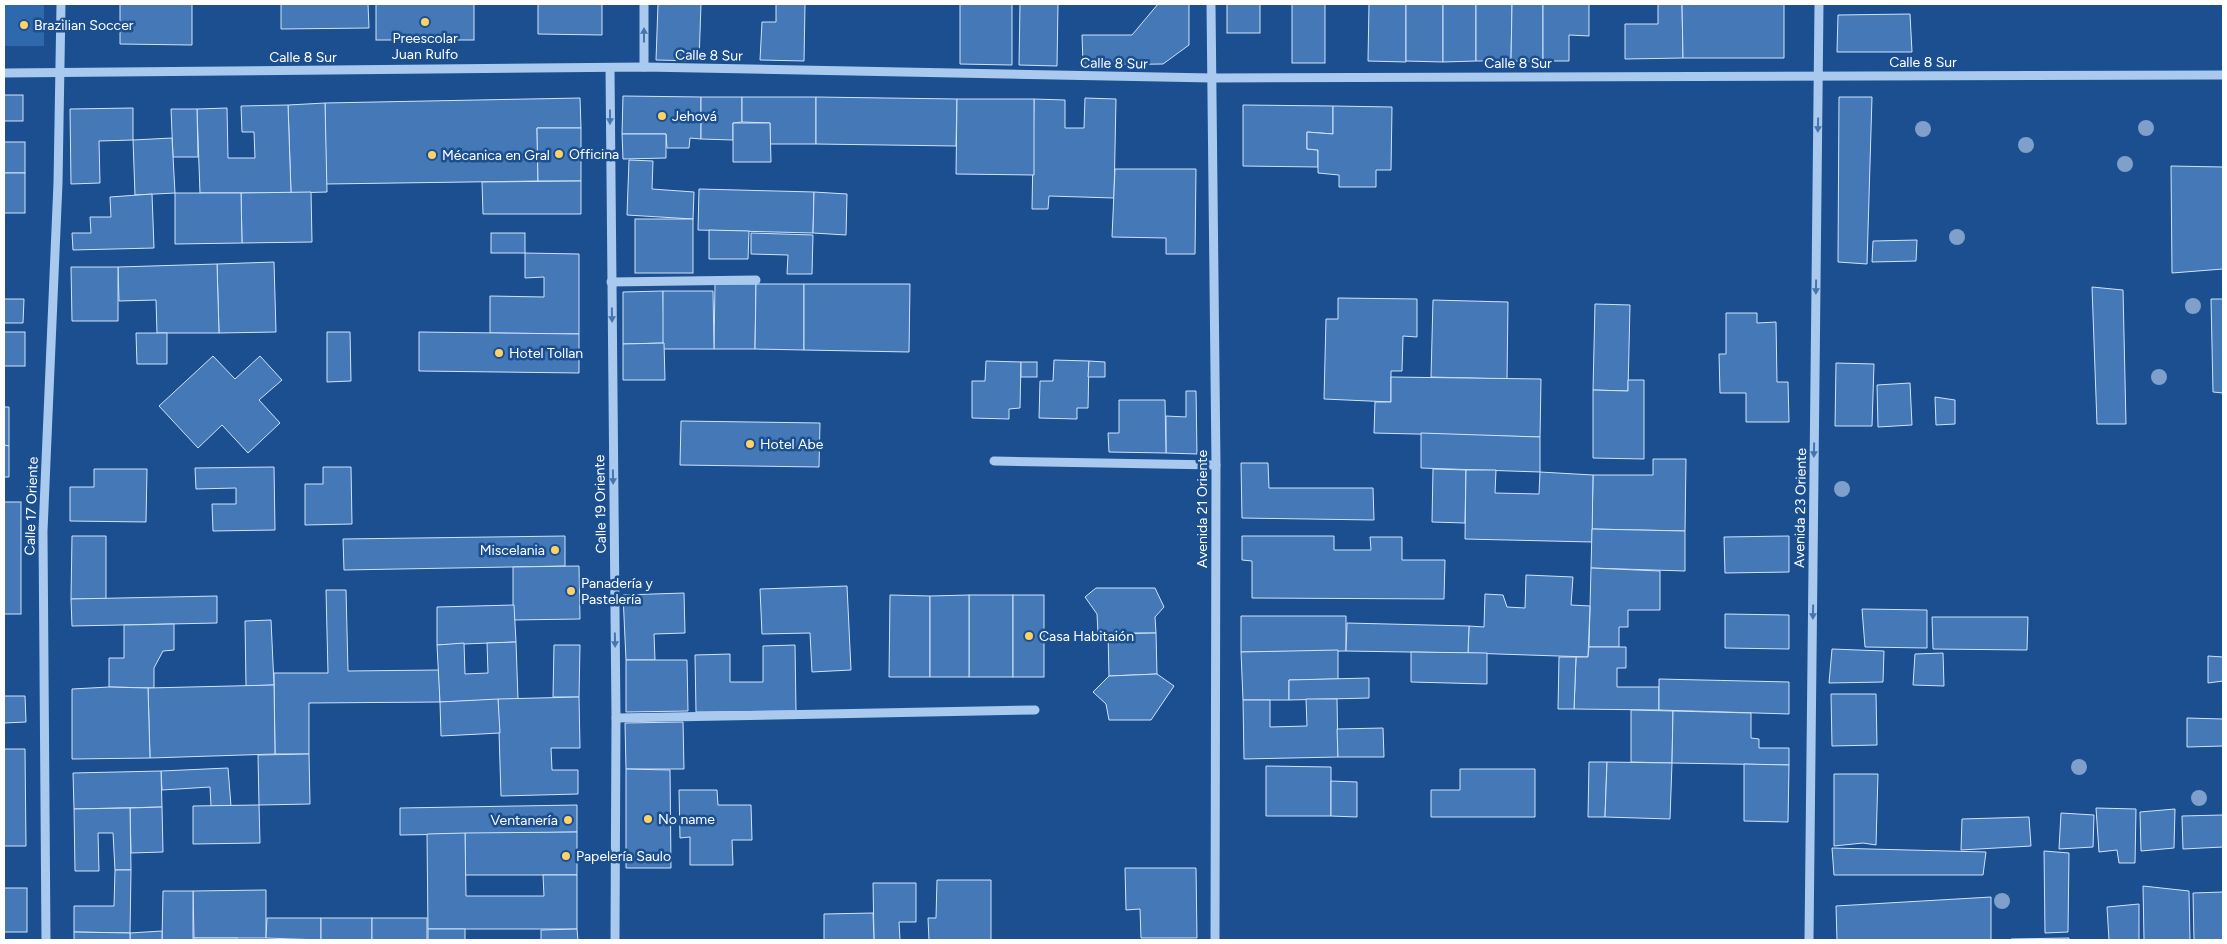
<svg xmlns="http://www.w3.org/2000/svg" width="2227" height="944" font-family="Figtree,sans-serif">
	<style>
		.green { fill: #2e69ad }
		.building { fill: #4478b7; stroke: #cfe3fa }
		.lines { fill: none; stroke-linecap: round; stroke-linejoin: round }
		.minor { stroke: #a9c9ee; stroke-width: 9 }
		.tree { fill: #7ea0ca }
		.oneway { fill: #4674ac }
		.poi-dot { fill: #ffd166; stroke: #1b4f8f; stroke-width: 2 }
		.labels { text-anchor: middle; stroke-width: 5; stroke-linejoin: round; paint-order: stroke }
		.poi-label { font-size: 14px; fill: #fff; stroke: #1b4f8f; text-anchor: start }
		.street-label { font-size: 14px; fill: #fff; stroke: #1b4f8f }
	</style>
	<rect width="100%" height="100%" fill="#1b4f8f"/>
	<rect class="green" x="4" y="4" width="40" height="42"/>
	<g class="building">
		<polygon points="120,4 192,4 192,45 120,44"/>
		<polygon points="281,4 368,4 369,28 281,29"/>
		<rect x="376" y="4" width="98" height="36"/>
		<polygon points="538,4 602,4 602,35 538,34"/>
		<polygon points="658,4 701,4 699,61 656,60"/>
		<polygon points="776,4 805,4 804,61 760,60 762,22 776,22"/>
		<polygon points="960,4 1012,4 1012,65 960,64"/>
		<polygon points="1020,4 1058,4 1057,66 1019,65"/>
		<polygon points="1158,4 1189,4 1189,45 1163,64 1083,65 1082,35 1132,35"/>
		<rect x="1227" y="4" width="33" height="29"/>
		<rect x="1292" y="4" width="33" height="59"/>
		<polygon points="1369,4 1406,4 1406,62 1368,61"/>
		<polygon points="1406,4 1443,4 1443,62 1406,61"/>
		<polygon points="1443,4 1476,4 1476,61 1443,62"/>
		<polygon points="1476,4 1512,4 1511,61 1476,61"/>
		<polygon points="1512,4 1543,4 1543,61 1511,61"/>
		<polygon points="1543,4 1589,4 1589,36 1569,35 1569,61 1543,61"/>
		<polygon points="1658,4 1682,4 1683,58 1625,59 1625,24 1658,24"/>
		<polygon points="1682,4 1784,4 1784,58 1683,58"/>
		<polygon points="1910,14 1912,52 1837,52 1838,15"/>
		<rect x="4" y="95" width="19" height="26"/>
		<polygon points="623,96 701,97 701,139 690,138 689,148 667,148 666,134 622,134"/>
		<polygon points="701,97 742,97 742,122 733,123 733,140 701,139"/>
		<polygon points="742,97 816,97 816,144 770,144 770,123 742,122"/>
		<polygon points="816,97 957,99 956,146 816,144"/>
		<polygon points="1839,97 1872,97 1867,264 1838,262"/>
		<polygon points="580,98 581,128 537,128 538,181 326,184 325,103"/>
		<polygon points="1085,98 1116,99 1114,198 1049,196 1048,209 1032,209 1034,99 1065,100 1065,128 1084,128"/>
		<polygon points="957,99 1034,99 1034,175 956,174"/>
		<polygon points="325,103 327,192 291,193 288,105"/>
		<polygon points="288,105 291,193 200,193 197,109 227,108 228,158 255,158 254,132 242,132 241,106"/>
		<polygon points="1243,105 1333,106 1333,134 1307,132 1307,149 1318,150 1318,167 1243,166"/>
		<polygon points="1333,106 1392,107 1391,170 1376,170 1376,187 1339,187 1339,175 1318,173 1318,150 1307,149 1307,132 1333,134"/>
		<polygon points="133,108 133,140 99,141 100,183 71,184 70,109"/>
		<polygon points="171,109 197,109 198,157 173,157"/>
		<polygon points="733,123 770,123 771,162 733,162"/>
		<polygon points="537,128 581,128 581,181 538,181"/>
		<polygon points="622,134 666,134 666,158 623,159"/>
		<polygon points="172,138 175,193 135,195 133,140"/>
		<rect x="4" y="142" width="21" height="31"/>
		<polygon points="629,160 653,161 652,189 694,192 693,219 627,215"/>
		<polygon points="2171,166 2223,167 2223,269 2172,273"/>
		<polygon points="1115,169 1196,169 1195,254 1166,254 1166,238 1112,237"/>
		<rect x="4" y="173" width="21" height="40"/>
		<polygon points="581,181 581,214 483,214 482,182"/>
		<polygon points="699,189 814,192 813,233 698,230"/>
		<polygon points="311,192 312,242 242,243 241,193"/>
		<polygon points="814,192 847,194 846,235 813,233"/>
		<polygon points="175,193 241,193 242,243 175,244"/>
		<polygon points="152,194 154,248 73,250 72,233 91,233 90,217 111,217 110,197"/>
		<rect x="635" y="219" width="58" height="54"/>
		<polygon points="709,230 749,231 748,259 709,259"/>
		<rect x="491" y="233" width="34" height="20"/>
		<polygon points="751,233 813,235 812,274 787,274 788,255 751,254"/>
		<polygon points="1917,240 1916,261 1872,262 1873,241"/>
		<polygon points="525,253 579,254 579,334 490,333 490,296 544,297 544,277 525,278"/>
		<polygon points="274,262 276,332 219,333 217,264"/>
		<polygon points="217,264 219,333 157,333 156,300 119,301 118,267"/>
		<polygon points="71,267 118,267 118,321 72,321"/>
		<polygon points="715,284 756,284 755,349 714,349"/>
		<polygon points="756,284 804,284 804,350 755,349"/>
		<polygon points="804,284 910,284 909,352 804,350"/>
		<polygon points="2092,287 2123,290 2126,424 2097,424"/>
		<polygon points="663,291 664,343 623,344 623,292"/>
		<polygon points="663,291 713,291 714,349 663,349"/>
		<polygon points="1338,298 1417,299 1417,337 1403,336 1402,371 1391,371 1391,402 1324,399 1326,319 1338,319"/>
		<polygon points="4,299 24,299 23,323 4,323"/>
		<polygon points="2211,299 2223,299 2223,393 2213,392"/>
		<polygon points="1433,300 1508,302 1507,379 1431,377"/>
		<polygon points="1595,304 1630,305 1628,391 1593,390"/>
		<polygon points="1726,313 1757,313 1757,323 1776,322 1777,382 1788,382 1789,422 1746,422 1746,393 1720,393 1719,354 1726,354"/>
		<rect x="4" y="332" width="21" height="34"/>
		<polygon points="327,332 350,332 351,381 327,382"/>
		<polygon points="419,332 579,334 579,373 419,371"/>
		<polygon points="136,333 167,333 167,364 137,364"/>
		<polygon points="664,343 665,380 623,380 623,344"/>
		<polygon points="213,356 235,379 260,356 282,380 259,400 280,423 248,453 222,425 198,448 159,406"/>
		<polygon points="1054,360 1089,361 1088,408 1077,408 1077,419 1039,418 1040,381 1053,381"/>
		<polygon points="986,361 1021,362 1020,408 1009,409 1009,419 972,418 972,381 985,381"/>
		<polygon points="1089,361 1105,362 1105,377 1088,377"/>
		<rect x="1021" y="362" width="16" height="15"/>
		<polygon points="1836,363 1874,364 1872,426 1835,426"/>
		<polygon points="1391,377 1541,379 1540,437 1374,433 1375,402 1391,402"/>
		<polygon points="1628,380 1644,380 1644,459 1593,458 1593,390 1628,391"/>
		<polygon points="1910,383 1912,425 1878,427 1877,385"/>
		<polygon points="1186,391 1196,391 1197,454 1166,453 1166,416 1186,417"/>
		<polygon points="1935,397 1955,400 1955,424 1936,425"/>
		<polygon points="1119,400 1165,400 1166,453 1109,452 1108,433 1119,433"/>
		<polygon points="4,407 9,407 9,446 4,445"/>
		<polygon points="681,421 820,423 819,467 680,465"/>
		<polygon points="1421,433 1540,437 1540,472 1421,468"/>
		<polygon points="4,445 9,446 9,477 4,477"/>
		<polygon points="1653,459 1686,459 1685,531 1592,529 1593,475 1653,475"/>
		<polygon points="1241,463 1268,463 1269,488 1373,488 1374,520 1242,518"/>
		<polygon points="274,467 275,530 213,531 212,504 236,504 236,488 196,489 195,468"/>
		<polygon points="323,467 351,467 352,524 305,525 305,484 323,484"/>
		<polygon points="94,469 147,469 146,522 70,521 70,487 94,487"/>
		<polygon points="1433,469 1466,470 1465,523 1432,522"/>
		<polygon points="1466,470 1496,470 1495,493 1539,494 1540,472 1593,475 1592,542 1465,539"/>
		<rect x="4" y="502" width="17" height="112"/>
		<polygon points="1592,529 1685,531 1685,571 1591,568"/>
		<polygon points="72,536 106,536 106,599 71,599"/>
		<polygon points="565,536 565,566 344,570 343,539"/>
		<polygon points="1242,536 1334,536 1334,550 1371,550 1370,537 1402,537 1402,560 1445,560 1444,599 1252,598 1252,561 1242,560"/>
		<polygon points="1789,536 1789,572 1725,573 1724,537"/>
		<polygon points="579,566 580,619 513,620 513,567"/>
		<polygon points="1591,568 1660,571 1660,610 1628,610 1628,627 1619,627 1619,647 1589,647"/>
		<polygon points="1526,575 1573,577 1571,605 1590,606 1588,657 1468,653 1469,626 1484,627 1485,594 1503,595 1507,607 1525,608"/>
		<polygon points="847,586 851,670 812,672 810,633 762,634 760,589"/>
		<polygon points="1096,588 1155,588 1164,607 1155,617 1156,633 1098,633 1097,614 1085,597"/>
		<polygon points="326,590 346,590 348,671 439,670 440,702 309,703 309,754 275,754 274,673 328,673"/>
		<polygon points="684,593 685,633 654,634 655,660 626,660 623,595"/>
		<polygon points="890,595 930,596 930,677 889,677"/>
		<rect x="969" y="595" width="44" height="82"/>
		<polygon points="969,595 969,677 930,677 930,596"/>
		<rect x="1013" y="595" width="31" height="82"/>
		<polygon points="217,596 217,623 72,626 71,599"/>
		<polygon points="514,605 516,642 437,645 437,607"/>
		<polygon points="1862,609 1927,610 1927,648 1865,647"/>
		<polygon points="1725,614 1789,615 1789,649 1725,648"/>
		<polygon points="1241,616 1346,616 1346,651 1241,652"/>
		<polygon points="1932,617 2028,617 2027,650 1933,649"/>
		<polygon points="271,620 274,685 246,686 245,621"/>
		<polygon points="1347,623 1469,626 1468,653 1346,651"/>
		<polygon points="174,624 174,650 163,651 154,668 154,688 109,687 109,658 124,658 124,625"/>
		<polygon points="1156,633 1157,674 1109,676 1108,634"/>
		<polygon points="516,642 518,699 440,702 437,645 464,643 465,674 488,673 487,643"/>
		<polygon points="554,645 580,645 579,697 553,697"/>
		<polygon points="795,645 796,711 696,712 695,655 730,654 730,682 763,682 763,646"/>
		<polygon points="1589,647 1626,647 1626,668 1617,668 1617,687 1659,687 1659,710 1574,709 1576,657 1588,657"/>
		<polygon points="1832,649 1884,651 1883,682 1829,683"/>
		<polygon points="1338,650 1338,679 1289,680 1289,700 1243,700 1241,652"/>
		<polygon points="1411,652 1487,653 1487,684 1411,682"/>
		<polygon points="1943,653 1944,686 1913,685 1915,654"/>
		<polygon points="2208,656 2223,657 2223,681 2208,683"/>
		<polygon points="1559,657 1576,657 1574,709 1558,709"/>
		<polygon points="626,660 687,660 688,711 626,712"/>
		<polygon points="1157,674 1174,686 1151,720 1109,720 1106,704 1093,692 1109,676"/>
		<polygon points="1369,678 1369,698 1289,700 1289,680"/>
		<polygon points="1659,679 1789,682 1789,714 1659,710"/>
		<polygon points="274,685 275,754 150,758 148,688"/>
		<polygon points="109,687 148,688 150,758 72,759 72,689"/>
		<polygon points="1831,694 1876,694 1877,745 1832,746"/>
		<polygon points="4,696 25,696 26,722 4,723"/>
		<polygon points="579,697 580,748 551,748 552,770 578,770 578,794 501,796 498,699"/>
		<polygon points="498,699 500,733 441,736 440,702"/>
		<polygon points="1306,699 1337,699 1338,757 1244,759 1243,700 1270,700 1270,727 1307,726"/>
		<polygon points="1631,710 1673,711 1672,763 1631,762"/>
		<polygon points="1673,711 1751,713 1751,738 1759,739 1759,748 1789,748 1789,765 1672,763"/>
		<polygon points="2187,718 2223,719 2223,746 2187,747"/>
		<polygon points="683,722 684,769 626,769 625,723"/>
		<polygon points="1383,728 1384,757 1338,757 1337,729"/>
		<polygon points="4,749 25,749 26,846 4,846"/>
		<polygon points="309,754 310,804 259,805 258,755"/>
		<polygon points="1589,762 1607,762 1605,817 1588,817"/>
		<polygon points="1607,762 1672,763 1670,819 1605,817"/>
		<polygon points="1744,764 1789,765 1788,822 1744,821"/>
		<polygon points="1266,766 1331,767 1331,816 1266,816"/>
		<polygon points="228,768 231,806 211,806 210,787 162,790 161,771"/>
		<polygon points="626,769 670,770 671,868 626,868"/>
		<polygon points="1460,769 1535,769 1535,817 1431,817 1431,790 1460,790"/>
		<polygon points="161,771 162,807 74,809 73,773"/>
		<polygon points="1834,774 1878,774 1876,845 1863,843 1834,846"/>
		<polygon points="1331,781 1357,782 1357,817 1331,816"/>
		<polygon points="679,790 717,790 718,805 751,805 752,840 732,840 733,865 690,865 690,837 680,838"/>
		<polygon points="259,805 260,843 193,844 193,806"/>
		<polygon points="577,805 577,832 400,835 400,808"/>
		<polygon points="162,807 163,852 131,853 130,808"/>
		<polygon points="130,808 131,870 115,870 113,833 98,833 99,871 75,871 74,809"/>
		<polygon points="2096,808 2136,809 2135,863 2119,863 2117,850 2099,852"/>
		<polygon points="2175,809 2174,848 2141,851 2140,812"/>
		<polygon points="2061,813 2094,815 2093,847 2059,849"/>
		<polygon points="2223,815 2223,847 2183,849 2182,816"/>
		<polygon points="2029,817 2031,846 1961,850 1962,819"/>
		<polygon points="577,832 577,875 465,875 465,833"/>
		<polygon points="465,833 466,896 544,896 543,875 577,875 577,929 428,929 427,834"/>
		<polygon points="1832,848 1986,852 1983,875 1834,875"/>
		<polygon points="2044,851 2069,853 2068,932 2045,933"/>
		<polygon points="1125,868 1196,868 1197,938 1141,938 1140,909 1126,910"/>
		<polygon points="115,870 131,870 130,933 74,932 74,906 114,906"/>
		<polygon points="937,880 991,880 991,940 929,940 928,918 936,918"/>
		<polygon points="873,883 916,883 916,922 899,922 900,940 874,940"/>
		<polygon points="2143,886 2189,891 2190,940 2144,940"/>
		<rect x="4" y="888" width="23" height="44"/>
		<polygon points="266,890 266,938 194,938 193,891"/>
		<polygon points="163,891 193,891 193,940 162,940"/>
		<polygon points="2223,892 2223,940 2194,940 2193,893"/>
		<polygon points="1991,897 1991,940 1837,940 1836,906"/>
		<polygon points="2139,904 2139,940 2109,940 2107,907"/>
		<polygon points="873,913 874,940 824,940 824,914"/>
		<polygon points="267,918 321,918 321,940 266,938"/>
		<rect x="321" y="918" width="51" height="22"/>
		<rect x="372" y="918" width="55" height="22"/>
		<rect x="428" y="929" width="37" height="11"/>
		<polygon points="577,929 578,940 541,940 541,930"/>
		<polygon points="162,931 162,940 130,940 130,933"/>
		<polygon points="74,932 130,933 130,940 74,940"/>
		<rect x="194" y="938" width="43" height="2"/>
		<polygon points="2069,938 2069,940 2011,940 2011,939"/>
	</g>
	<g class="lines">
		<g class="minor">
			<polyline points="644,4 644,67"/>
			<polyline points="1211,4 1216,465 1215,940"/>
			<polyline points="610,68 616,718 615,940"/>
			<polyline points="4,73 644,67 1212,78 2223,75"/>
			<polyline points="611,282 756,280"/>
			<polyline points="994,461 1216,465"/>
			<polyline points="616,718 1035,710"/>
			<polyline points="46,940 43,531 58,183 61,4"/>
			<polyline points="1809,940 1819,4"/>
		</g>
	</g>
	<g class="tree">
		<circle cx="2146" cy="128" r="8"/>
		<circle cx="1923" cy="129" r="8"/>
		<circle cx="2026" cy="145" r="8"/>
		<circle cx="2125" cy="164" r="8"/>
		<circle cx="1957" cy="237" r="8"/>
		<circle cx="2193" cy="306" r="8"/>
		<circle cx="2159" cy="377" r="8"/>
		<circle cx="1842" cy="489" r="8"/>
		<circle cx="2079" cy="767" r="8"/>
		<circle cx="2199" cy="798" r="8"/>
		<circle cx="2002" cy="901" r="8"/>
	</g>
	<defs><path id="oneway-solid" d="M-6-.8H1V-3.2L6.5 0L1 3.2V.8H-6Z" transform="scale(1.25)"/></defs>
	<g class="oneway">
		<use href="#oneway-solid" transform="translate(644 35) rotate(-90)"/>
		<use href="#oneway-solid" transform="translate(610 117) rotate(90)"/>
		<use href="#oneway-solid" transform="translate(1818 125) rotate(91)"/>
		<use href="#oneway-solid" transform="translate(1816 287) rotate(91)"/>
		<use href="#oneway-solid" transform="translate(612 315) rotate(89)"/>
		<use href="#oneway-solid" transform="translate(1814 450) rotate(91)"/>
		<use href="#oneway-solid" transform="translate(613 477) rotate(89)"/>
		<use href="#oneway-solid" transform="translate(1813 612) rotate(91)"/>
		<use href="#oneway-solid" transform="translate(615 640) rotate(89)"/>
	</g>
	<g class="poi-dot">
		<circle cx="425" cy="22" r="5"/>
		<circle cx="24" cy="25" r="5"/>
		<circle cx="662" cy="116" r="5"/>
		<circle cx="559" cy="154" r="5"/>
		<circle cx="432" cy="155" r="5"/>
		<circle cx="499" cy="353" r="5"/>
		<circle cx="750" cy="444" r="5"/>
		<circle cx="555" cy="550" r="5"/>
		<circle cx="571" cy="591" r="5"/>
		<circle cx="1029" cy="636" r="5"/>
		<circle cx="648" cy="819" r="5"/>
		<circle cx="568" cy="820" r="5"/>
		<circle cx="566" cy="856" r="5"/>
	</g>
	<g class="labels">
		<g class="poi-label">
			<text x="34" y="30">Brazilian Soccer</text>
			<text x="425" y="43" text-anchor="middle">Preescolar<tspan x="425" dy="16">Juan Rulfo</tspan></text>
			<text x="672" y="121">Jehová</text>
			<text x="569" y="159">Officina</text>
			<text x="442" y="160">Mécanica en Gral</text>
			<text x="509" y="358">Hotel Tollan</text>
			<text x="760" y="449">Hotel Abe</text>
			<text x="545" y="555" text-anchor="end">Miscelania</text>
			<text x="581" y="588">Panadería y<tspan x="581" dy="16">Pastelería</tspan></text>
			<text x="1039" y="641">Casa Habitaión</text>
			<text x="658" y="824">No name</text>
			<text x="558" y="825" text-anchor="end">Ventanería</text>
			<text x="576" y="861">Papelería Saulo</text>
		</g>
		<g class="street-label">
			<text transform="translate(709 55) rotate(1)" y="5">Calle 8 Sur</text>
			<text x="303" y="62">Calle 8 Sur</text>
			<text x="1923" y="67">Calle 8 Sur</text>
			<text transform="translate(1114 63) rotate(1)" y="5">Calle 8 Sur</text>
			<text x="1518" y="68">Calle 8 Sur</text>
			<text transform="translate(600 504) rotate(-91)" y="5">Calle 19 Oriente</text>
			<text transform="translate(31 506) rotate(-88)" y="5">Calle 17 Oriente</text>
			<text transform="translate(1800 508) rotate(-89)" y="5">Avenida 23 Oriente</text>
			<text transform="translate(1202 509) rotate(-90)" y="5">Avenida 21 Oriente</text>
		</g>
	</g>
	<rect width="2227" height="944" fill="none" stroke="#ffffff" stroke-width="10"/>
</svg>
